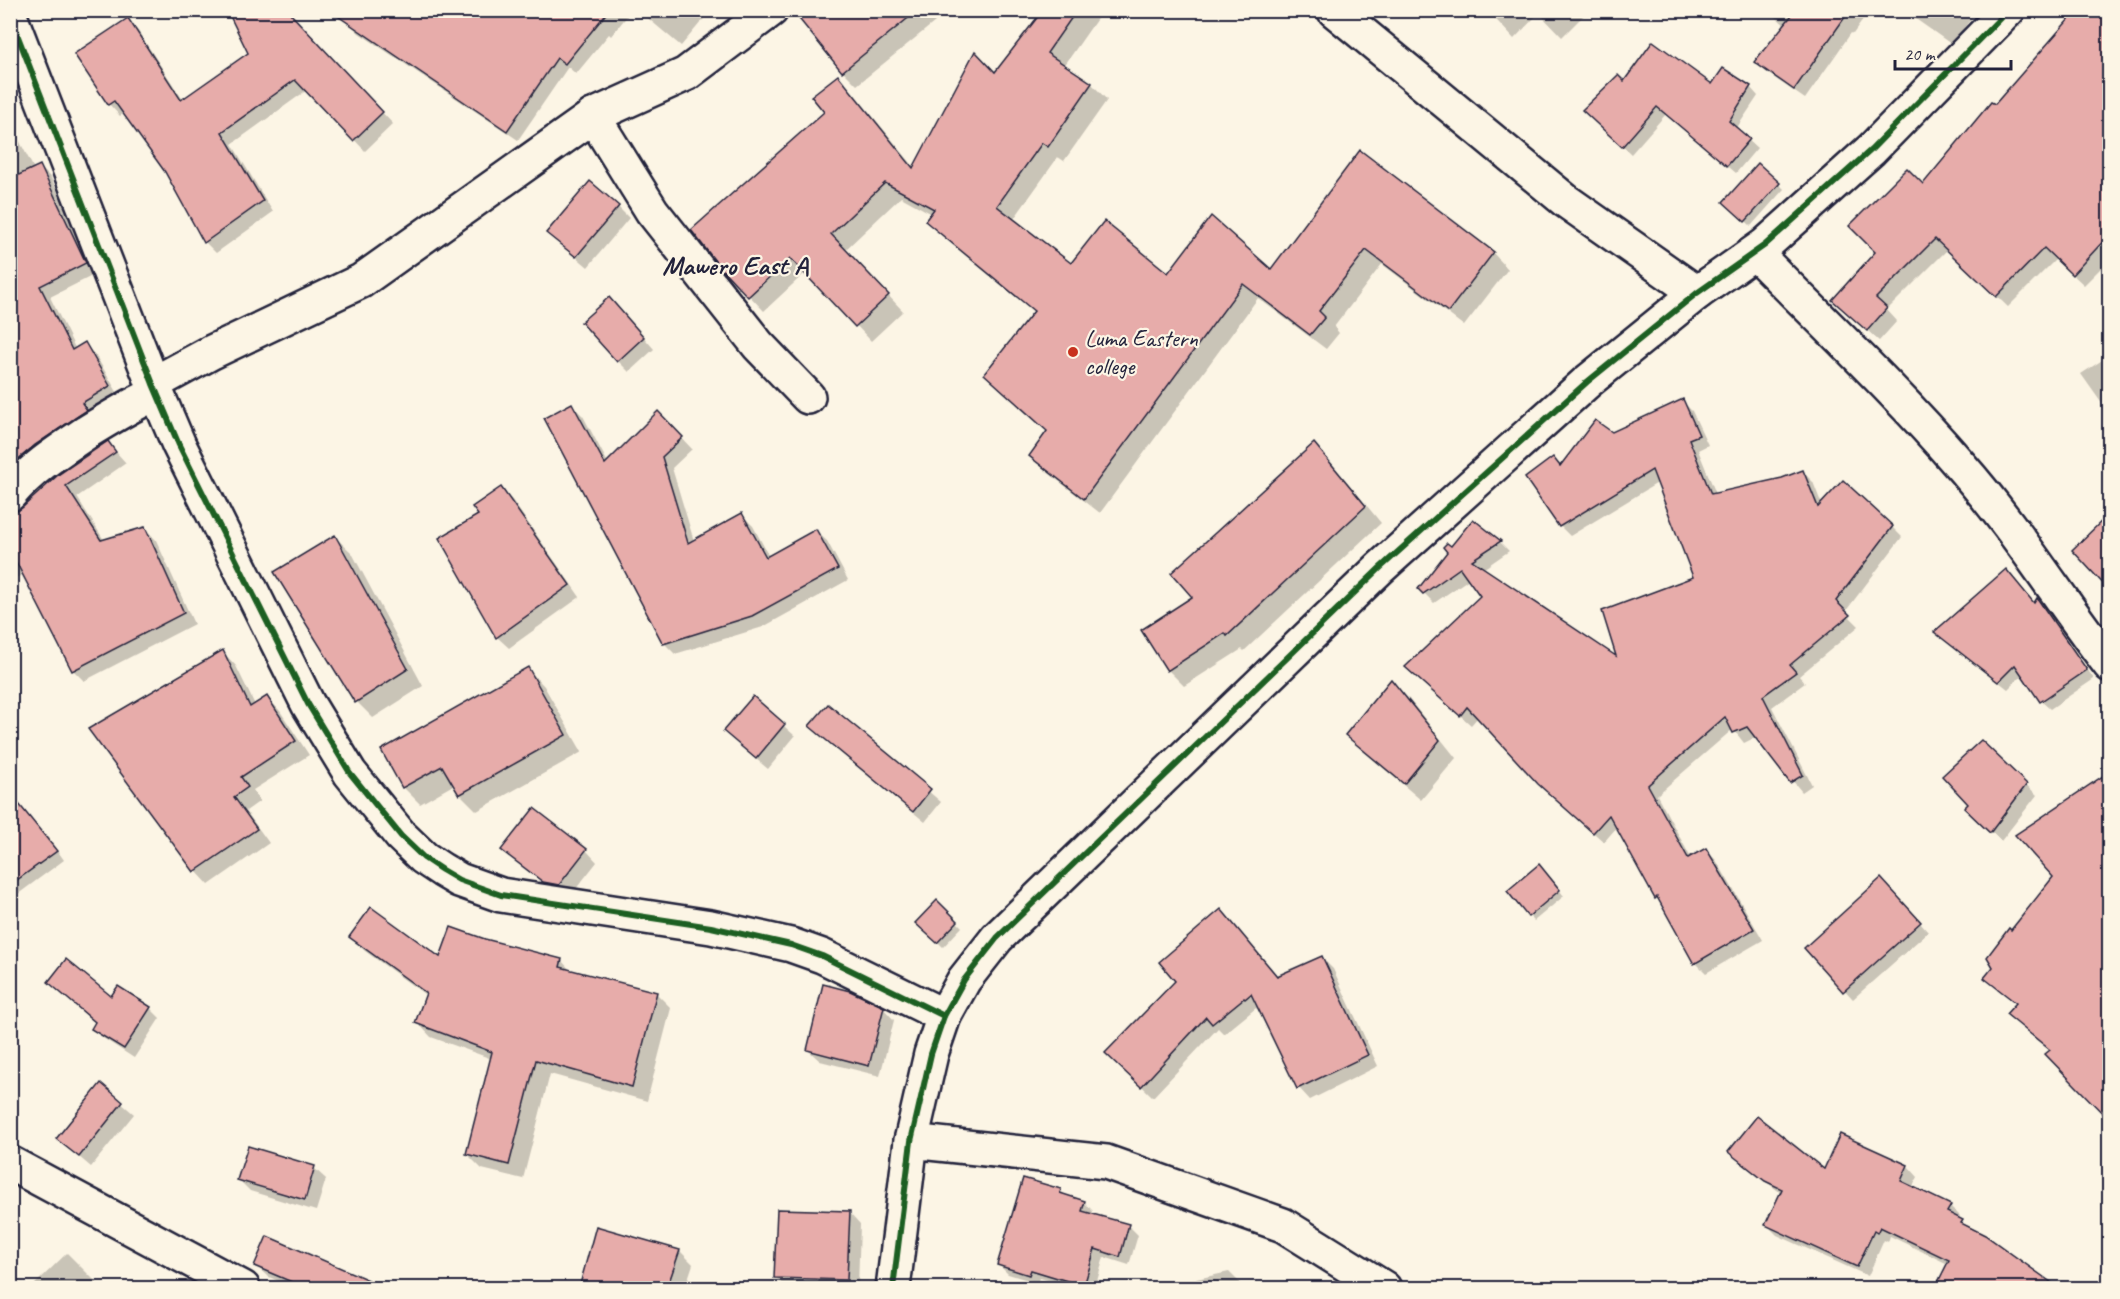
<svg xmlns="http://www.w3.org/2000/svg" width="2120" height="1299" font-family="Caveat,sans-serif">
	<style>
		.shadow { fill: #0003 }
		.building { fill: #e7acaa; stroke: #22223b; stroke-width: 1.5 }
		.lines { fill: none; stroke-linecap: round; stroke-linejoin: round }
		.street-casing { stroke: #22223b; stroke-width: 38 }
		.secondary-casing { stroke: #22223b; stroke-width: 38 }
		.street { stroke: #fcf5e5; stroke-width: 33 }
		.secondary { stroke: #fcf5e5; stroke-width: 33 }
		.cycleway-casing { stroke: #fcf5e5; stroke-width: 10 }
		.cycleway { stroke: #1b5e20; stroke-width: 6 }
		.poi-dot { fill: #c8321e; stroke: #fcf5e5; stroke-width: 2 }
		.labels { text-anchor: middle; stroke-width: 4.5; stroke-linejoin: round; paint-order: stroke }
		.poi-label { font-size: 24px; fill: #22223b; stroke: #fcf5e5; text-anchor: start }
		.quarter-label { font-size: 27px; font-weight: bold; fill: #22223b; stroke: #fcf5e5 }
	</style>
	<rect width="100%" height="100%" fill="#fcf5e5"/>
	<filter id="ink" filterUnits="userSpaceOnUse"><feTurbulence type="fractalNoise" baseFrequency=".0167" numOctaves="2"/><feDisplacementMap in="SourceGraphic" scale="12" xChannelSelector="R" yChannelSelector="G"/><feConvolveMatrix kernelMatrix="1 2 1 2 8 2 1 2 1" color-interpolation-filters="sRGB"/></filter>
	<g filter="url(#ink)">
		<g class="shadow">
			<polygon points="286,10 393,124 365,151 307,90 232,144 273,212 216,253 205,242 166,172 124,113 120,116 109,104 76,54 127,20 138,31 183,100 250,53"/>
			<polygon points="358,10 632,10 611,36 609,34 576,74 568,67 518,140 359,33 348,22"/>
			<polygon points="638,10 711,10 681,46"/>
			<polygon points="810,10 925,10 935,22 857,85 843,71"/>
			<polygon points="1045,10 1098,10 1101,13 1064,66 1092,84 1107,100 1064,161 1058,157 1013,220 1071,265 1168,276 1271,271 1361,152 1493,253 1508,269 1464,326 1382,264 1334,327 1339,333 1326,349 1258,298 1100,513 1046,471 1031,456 1049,432 986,374 1034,312 942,236 927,221 932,214 901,197 845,250 903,311 871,341 806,272 764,311 720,265 826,112 838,77 853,92 915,168 995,74"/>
			<polygon points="1487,10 1589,10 1562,37 1539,13 1514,39"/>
			<polygon points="1768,10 1870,10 1853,34 1851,33 1805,99 1766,72 1756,62 1786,26"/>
			<polygon points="1903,10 1978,10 1951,44"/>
			<polygon points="2078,10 2110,10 2110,259 2084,285 2056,259 2008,307 1948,249 1887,310 1897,321 1879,341 1846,311 1877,252 1923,186 2069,22 2067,20"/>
			<polygon points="1624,84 1750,87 1758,96 1736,129 1757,148 1736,173 1666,114 1631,154 1593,118"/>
			<polygon points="10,131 19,140 34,169 39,166 51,178 96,274 50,297 76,350 85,344 96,356 120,397 10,490"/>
			<polygon points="1779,184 1784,189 1751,226 1731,207"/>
			<polygon points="618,207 629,218 588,267 548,233"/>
			<polygon points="620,310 654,349 629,372 618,361"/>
			<polygon points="2110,355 2110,415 2081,374"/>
			<polygon points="1682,401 1692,411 1708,445 1698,450 1716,494 1783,480 1803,472 1813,482 1822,505 1892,527 1902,537 1845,612 1859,626 1799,676 1805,683 1772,707 1812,785 1802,792 1756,737 1744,743 1733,729 1657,795 1691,858 1706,850 1716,860 1763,940 1706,973 1696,963 1663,905 1656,898 1617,827 1604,842 1550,794 1478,717 1471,725 1417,677 1482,596 1469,579 1434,603 1420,589 1452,548 1500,542 1509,551 1483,569 1618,660 1695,578 1659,482 1570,536 1560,526 1553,459 1561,467 1611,434"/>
			<polygon points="572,405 583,416 608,463 658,413 692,449 672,468 694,541 742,515 753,526 769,556 816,531 827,541 848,580 763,627 675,654 664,643"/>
			<polygon points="108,443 126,463 77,497 104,540 145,528 156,540 194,624 84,681 73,670 24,574 10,581 10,513 17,513"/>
			<polygon points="1314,445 1330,461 1381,523 1244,651 1242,649 1184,686 1168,670 1195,597"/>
			<polygon points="501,489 512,500 580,597 509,648 497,637 480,516"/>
			<polygon points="2110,516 2110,587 2074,550"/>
			<polygon points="335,537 352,553 423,686 373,718 357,702"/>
			<polygon points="2038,601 2046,609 2094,679 2050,709 2041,701 2023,674 2008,689 1945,640 2035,604"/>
			<polygon points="223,652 236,666 255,705 267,697 280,711 309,755 253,790 260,801 246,811 269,843 209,885 196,871 90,729"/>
			<polygon points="528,669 544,686 582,752 477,811 460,794 455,784 420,804 403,787"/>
			<polygon points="1391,681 1408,698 1456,758 1421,800 1363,751 1347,734"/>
			<polygon points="753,698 795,736 768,769 736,742"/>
			<polygon points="828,706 941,802 925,822 823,737"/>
			<polygon points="1981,742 2037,795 2001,841 1966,808 1970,804"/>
			<polygon points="2110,775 2110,1118 2048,1054 2051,1051 2017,1022 2017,1004 1986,978 1995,967 2012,932 2055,877 2018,835"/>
			<polygon points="10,796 38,828 47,836 64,860 10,900"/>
			<polygon points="534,810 586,850 597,862 571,895 556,893 503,850"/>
			<polygon points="1544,871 1564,896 1534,921 1529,916"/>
			<polygon points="1890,889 1928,932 1853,999 1806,948"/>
			<polygon points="937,902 962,927 943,947 918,923"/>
			<polygon points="1221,911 1278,977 1322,958 1333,969 1378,1066 1310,1100 1299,1088 1259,1007 1257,1009 1256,1008 1224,1034 1218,1028 1153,1097 1119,1064 1177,981"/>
			<polygon points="351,937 441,959 485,941 561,960 572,972 657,994 671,1008 647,1101 550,1074 523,1179 482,1169 467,1154 492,1059 431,1037 417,1022 427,996 365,951"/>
			<polygon points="112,999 150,1008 160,1018 134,1058 103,1038 93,1028"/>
			<polygon points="883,1008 894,1020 880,1076 820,1061 808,1050"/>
			<polygon points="101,1086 134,1114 91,1167 58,1139"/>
			<polygon points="1841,1136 1908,1166 1918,1177 1912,1188 1950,1206 1960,1216 1958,1220 1969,1229 1985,1236 2057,1288 1937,1288 1948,1264 1890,1236 1888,1242 1884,1240 1868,1276 1777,1235 1767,1225 1781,1193 1740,1162 1730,1152 1825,1171"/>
			<polygon points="314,1168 326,1179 316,1211 250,1191 239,1180"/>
			<polygon points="1060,1190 1067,1197 1084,1202 1093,1211 1092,1215 1129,1226 1138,1235 1129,1265 1104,1257 1095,1288 1075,1288 1040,1278 1038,1283 1008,1274 999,1265"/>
			<polygon points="849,1212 860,1224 858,1288 787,1288 776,1278"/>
			<polygon points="597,1228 680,1251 693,1264 685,1288 580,1288"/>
			<polygon points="67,1253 102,1288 31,1288"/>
			<polygon points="255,1265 360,1278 370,1288 294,1288 267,1276"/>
			<polygon points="1229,1272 1240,1283 1241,1288 1189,1288 1187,1281"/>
		</g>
		<g class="building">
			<polygon points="227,10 287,10 383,112 353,141 295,80 222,132 263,201 204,243 165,172 114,101 108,105 74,54 128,18 181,100 248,53"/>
			<polygon points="329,10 609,10 565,64 557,58 507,131"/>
			<polygon points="792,10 918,10 842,72"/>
			<polygon points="1043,10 1077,10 1047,53 1092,83 1048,147 1042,143 997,206 1071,263 1104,221 1168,273 1211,216 1271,269 1360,150 1494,252 1448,312 1366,250 1319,311 1325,317 1310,335 1243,284 1084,499 1029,456 1047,431 984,374 1034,311 925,221 934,209 885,183 831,234 889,295 855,327 790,258 748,297 719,266 691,230 824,112 811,96 838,75 913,168 975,51 995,72"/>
			<polygon points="1796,10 1850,10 1794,90 1754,62"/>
			<polygon points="2077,10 2109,10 2109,235 2072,275 2044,248 1996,297 1935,239 1876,298 1887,308 1867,331 1832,300 1875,252 1849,226 1907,168 1923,184 1991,102 1995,104"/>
			<polygon points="1653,41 1712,84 1723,68 1751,86 1729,121 1750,139 1727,166 1657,107 1622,147 1582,110 1618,75 1624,81"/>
			<polygon points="1758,163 1780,183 1745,222 1723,202"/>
			<polygon points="40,165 86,263 40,286 72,350 85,342 110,386 82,403 87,410 35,445 10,466 10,179"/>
			<polygon points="590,181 619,206 576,257 546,233"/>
			<polygon points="609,297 644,337 617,362 581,322"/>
			<polygon points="1683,399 1699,435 1689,439 1711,494 1782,478 1803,470 1818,507 1843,480 1893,526 1836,601 1850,615 1790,665 1796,672 1763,696 1803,775 1790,783 1747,727 1733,733 1725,717 1648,785 1688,858 1706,848 1754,929 1694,964 1657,897 1655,899 1609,815 1593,833 1538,784 1467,707 1460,716 1405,667 1480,596 1460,568 1423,594 1418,589 1447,552 1443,547 1447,543 1451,546 1473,519 1501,541 1472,560 1616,656 1602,611 1693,577 1652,470 1559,527 1525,478 1553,457 1560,466 1595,420 1612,432"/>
			<polygon points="572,403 605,464 658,411 683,437 662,457 688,543 742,513 766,557 816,529 838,569 752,616 663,644 544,418"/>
			<polygon points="108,441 116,452 66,486 101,540 145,527 184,613 72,671 10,550 10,512 16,512 23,507 58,475"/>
			<polygon points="1314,443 1366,506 1227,636 1225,633 1167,671 1141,630 1192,597 1171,573"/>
			<polygon points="501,487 570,585 496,638 439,538 478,515 472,507"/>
			<polygon points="2109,514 2109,590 2072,550"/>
			<polygon points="335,535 408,669 355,703 274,572"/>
			<polygon points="2006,569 2034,603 2037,598 2087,670 2040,702 2015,665 1998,682 1934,632"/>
			<polygon points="223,650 250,707 267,696 296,741 241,777 248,787 234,797 257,829 194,872 88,729"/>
			<polygon points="528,667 566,735 459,795 442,766 402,788 381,750"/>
			<polygon points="1391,679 1440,740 1404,784 1345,735"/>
			<polygon points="753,696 785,724 756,759 723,731"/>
			<polygon points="828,704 931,789 913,812 809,726"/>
			<polygon points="1981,740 2027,784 1990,833 1964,808 1968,804 1942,776"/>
			<polygon points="2109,772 2109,1120 2045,1054 2050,1050 2006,1014 2016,1003 1984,978 1993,967 1987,957 2009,928 2011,930 2053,877 2015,835"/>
			<polygon points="10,793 57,851 10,885"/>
			<polygon points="534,808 587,849 559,885 543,882 501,850"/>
			<polygon points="1539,864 1560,890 1528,917 1507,891"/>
			<polygon points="1881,878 1921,922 1843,992 1804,948"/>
			<polygon points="937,900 958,921 937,943 915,923"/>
			<polygon points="371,907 440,957 451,927 485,939 562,959 560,967 657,992 632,1087 536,1060 509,1165 466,1154 492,1052 415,1023 426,993 349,937"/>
			<polygon points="1221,909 1277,976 1322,956 1368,1055 1297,1089 1251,994 1245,999 1244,998 1212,1024 1206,1017 1141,1087 1105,1053 1175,981 1159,962"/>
			<polygon points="66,959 111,996 118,986 151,1007 124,1049 91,1029 95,1022 48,982"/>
			<polygon points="823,984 850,991 884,1007 869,1066 807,1050"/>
			<polygon points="101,1083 123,1102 79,1157 56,1139"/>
			<polygon points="1757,1116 1824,1169 1840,1134 1908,1165 1901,1181 1951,1205 1947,1212 1963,1220 1961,1223 1985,1235 2059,1288 1935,1288 1949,1260 1880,1227 1877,1233 1874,1231 1857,1267 1765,1225 1782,1189 1765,1181 1728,1152"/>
			<polygon points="248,1146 315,1166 305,1200 237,1180"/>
			<polygon points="1023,1178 1061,1189 1060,1193 1085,1201 1082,1211 1129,1224 1120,1257 1095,1249 1084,1286 1031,1270 1029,1275 997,1265"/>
			<polygon points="777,1209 850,1211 847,1280 774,1278"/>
			<polygon points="596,1226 680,1250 667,1288 579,1288"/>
			<polygon points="267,1236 387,1288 306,1288 254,1266"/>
		</g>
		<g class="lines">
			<defs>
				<g id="street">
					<polyline points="1334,10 1566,201 1697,293"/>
					<polyline points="10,16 153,384 179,445 308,704 350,773 401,836 424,858 442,870 459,880 501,895 711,927 791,945 822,956 944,1016"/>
					<polyline points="593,116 652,211 758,345 808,397"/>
					<path d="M1755,253C1824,323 1896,391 1960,465C2015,527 2059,599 2110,665"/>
					<polyline points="153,384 212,352 361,281 593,116 686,74 771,10"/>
					<path d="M10,494C32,468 59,451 87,432C110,418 132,404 157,393"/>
					<polyline points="911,1141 1106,1162 1283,1225 1384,1288"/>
					<polyline points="10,1163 243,1288"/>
				</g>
				<polyline id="secondary" points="893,1288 911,1141 931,1054 944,1016 964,980 997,938 1380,568 1587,382 1697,293 1765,245 1871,150 2008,10"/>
			</defs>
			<use href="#street" class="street-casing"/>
			<use href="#secondary" class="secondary-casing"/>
			<use href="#street" class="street"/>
			<use href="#secondary" class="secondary"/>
			<defs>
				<g id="cycleway">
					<polyline points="10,16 153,384 179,445 308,704 350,773 401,836 424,858 442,870 459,880 501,895 711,927 791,945 822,956 944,1016"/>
					<polyline points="893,1288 911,1141 931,1054 944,1016 964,980 997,938 1380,568 1587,382 1697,293 1765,245 1871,150 2008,10"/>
				</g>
			</defs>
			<use href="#cycleway" class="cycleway-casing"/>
			<use href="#cycleway" class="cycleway"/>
		</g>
	</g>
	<circle class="poi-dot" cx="1073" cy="352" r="6"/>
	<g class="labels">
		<g class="poi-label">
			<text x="1085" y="346">Luma Eastern<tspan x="1085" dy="28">college</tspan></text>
		</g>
		<g class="quarter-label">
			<text x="735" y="274">Mawero East A</text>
		</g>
	</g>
	<rect width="2120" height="1299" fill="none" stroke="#fcf5e5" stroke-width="36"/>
	<rect x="18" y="18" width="2084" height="1263" fill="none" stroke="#22223b" stroke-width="2" filter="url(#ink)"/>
	<path d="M1895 60v9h116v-9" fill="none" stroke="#22223b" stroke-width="3"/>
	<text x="1904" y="60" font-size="18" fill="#22223b" stroke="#fcf5e5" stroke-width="4.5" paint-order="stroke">20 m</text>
</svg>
